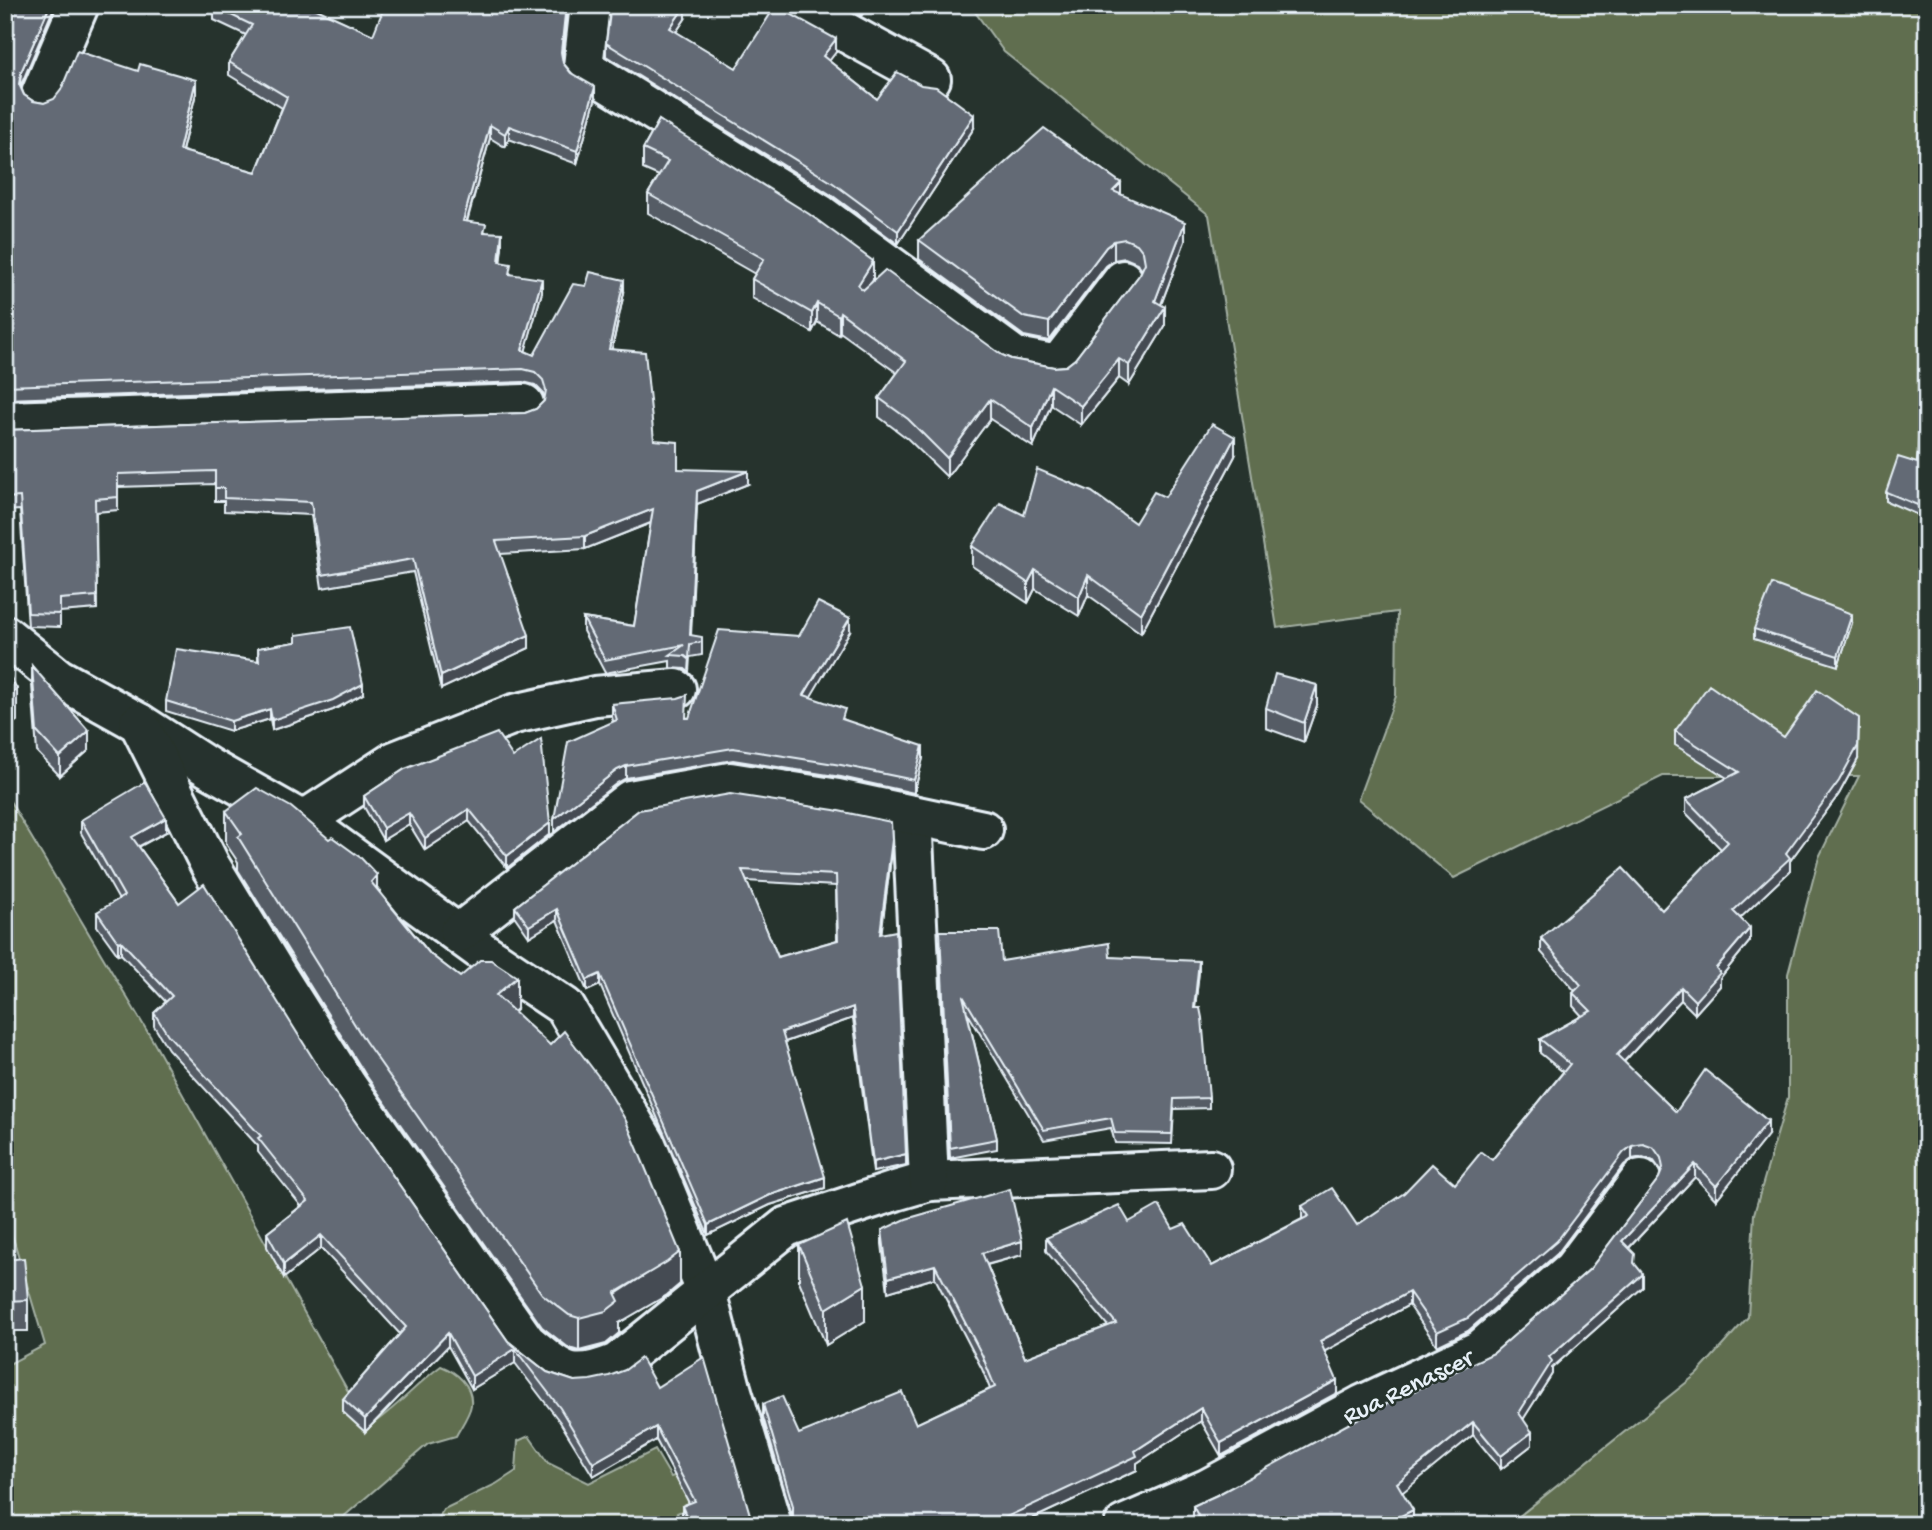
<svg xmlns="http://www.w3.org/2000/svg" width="1932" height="1530" font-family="'Gochi Hand',sans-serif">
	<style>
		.green { fill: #606e4f; stroke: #a4b0a4; stroke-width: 2 }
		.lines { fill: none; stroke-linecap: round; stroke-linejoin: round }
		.minor-casing { stroke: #e8f1f8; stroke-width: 44 }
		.minor { stroke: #26332d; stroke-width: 38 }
		.wall { fill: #555c65; stroke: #e8f1f8; stroke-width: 2; fill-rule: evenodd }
		.shaded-wall { fill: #454b52; stroke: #e8f1f8; stroke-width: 2 }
		.building { fill: #636b75; stroke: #e8f1f8; stroke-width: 2; fill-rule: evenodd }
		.labels { text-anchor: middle; stroke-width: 5; stroke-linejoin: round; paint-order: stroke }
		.street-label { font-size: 26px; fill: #e8f1f8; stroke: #26332d }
	</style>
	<rect width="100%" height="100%" fill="#26332d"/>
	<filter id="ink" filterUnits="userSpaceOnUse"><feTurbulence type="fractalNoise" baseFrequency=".0143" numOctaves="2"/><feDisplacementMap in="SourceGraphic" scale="14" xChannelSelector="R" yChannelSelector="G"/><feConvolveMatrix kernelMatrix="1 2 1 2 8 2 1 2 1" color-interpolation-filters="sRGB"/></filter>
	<g filter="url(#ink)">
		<g class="green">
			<polygon points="970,5 1927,5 1927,1525 1508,1525 1697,1374 1748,1317 1754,1214 1788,1097 1788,974 1819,857 1859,776 1663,776 1454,878 1358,799 1396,696 1397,612 1277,628 1209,215 1004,52"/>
			<path d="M5,793L153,1041L368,1427C395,1410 415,1385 441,1366C456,1372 473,1385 471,1405C470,1414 460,1428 456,1436L428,1444L334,1525H5V1366L45,1345L5,1211Z"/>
			<polygon points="529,1436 548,1463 589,1483 655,1450 671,1477 682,1473 700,1503 677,1513 681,1525 434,1525 444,1509 496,1484 516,1471 518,1441"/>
		</g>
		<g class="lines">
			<defs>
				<g id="minor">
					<polyline points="590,5 583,67 821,215 1015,357 1058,365 1123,280"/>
					<polyline points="796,5 931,79"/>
					<polyline points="41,94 79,5"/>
					<polyline points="5,421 524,404"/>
					<polyline points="5,635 58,678 139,723 209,768 303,821 483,952 565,1007 646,1144 706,1291 731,1388 772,1525"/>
					<path d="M139,723L211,867L278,977L347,1086L526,1342C563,1372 570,1382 617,1363L786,1227L895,1191L929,1181L1211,1169"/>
					<polyline points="912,815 929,1181"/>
					<polyline points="303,821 395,761 514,714 595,696 676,689"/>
					<polyline points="459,933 630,800 730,782 838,799 983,830"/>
					<polyline points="1124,1525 1207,1489 1362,1405 1480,1350 1573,1269 1641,1179"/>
				</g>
			</defs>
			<use href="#minor" class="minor-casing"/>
			<use href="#minor" class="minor"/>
		</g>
		<g class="wall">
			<polygon points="5,5 21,87 24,95 33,101 44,103 196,93 182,151 256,172 282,108 229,75 229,62 246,35 214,20 214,12 201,5 316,5 315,9 373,35 562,57 563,63 595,100 577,164 509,139 505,147 490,138 467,222 486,232 502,246 500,262 511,274 542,292 525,351 534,355 624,293 612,349 654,440 678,469 748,484 697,504 691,636 702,642 702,655 690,657 689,672 685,669 670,668 670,661 605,673 583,631 583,618 634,626 651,523 585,549 500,554 529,648 441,689 413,572 322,588 311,515 224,511 224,501 215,501 215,484 118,487 118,510 96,512 97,609 60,612 60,627 28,626 20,510 5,511 5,430 525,413 536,409 544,401 544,397 543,393 535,385 523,382 5,399 5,302 8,282 5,281 5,223 13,224 12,163 5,162"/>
			<polygon points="842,5 869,5 861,16"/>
			<polygon points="785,11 836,52 829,61 877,99 974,128 898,244 833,196 606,56 606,43 685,19 676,32 736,68"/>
			<polygon points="659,120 873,280 1002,355 1011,359 1054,367 1066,366 1075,359 1140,274 1142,270 1137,263 1125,258 1114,260 1106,266 1049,341 1024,336 919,259 919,240 1121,194 1185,241 1161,305 1165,326 1129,385 1119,378 1081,425 1051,405 1033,447 990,419 947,477 908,439 879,417 879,398 897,373 840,332 839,335 817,322 812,332 752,298 752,279 755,274 648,213 648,194 659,176 643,169 643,149"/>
			<polygon points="1927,356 1927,519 1886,501 1886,492 1917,463"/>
			<polygon points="1235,456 1141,633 1088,595 1079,616 1035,589 1028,603 972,566 972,546 1024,515 1135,523 1165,497"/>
			<polygon points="1852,623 1838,666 1754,639 1754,629"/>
			<polygon points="850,631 810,697 845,720 923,758 914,793 841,777 733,760 626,778 617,783 554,832 613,721 612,717 612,704 689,718 799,636"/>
			<polygon points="296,635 363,694 333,710 272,730 270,719 231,731 166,711 166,701 258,661 258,648 296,642"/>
			<polygon points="32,666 89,750 60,776 37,752 32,685"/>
			<polygon points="1317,705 1304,742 1266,728 1266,708"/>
			<polygon points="1675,731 1784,737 1858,759 1839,794 1790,861 1790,871 1740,918 1750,941 1720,978 1720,986 1695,1014 1681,1000 1624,1062 1676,1112 1768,1135 1716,1200 1695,1177 1629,1248 1643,1287 1552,1368 1552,1374 1523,1419 1532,1445 1501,1469 1473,1435 1402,1492 1413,1523 1410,1525 1196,1525 1193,1519 1193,1506 1217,1495 1494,1353 1590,1269 1659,1178 1661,1171 1654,1161 1643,1157 1632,1159 1624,1165 1557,1254 1468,1331 1437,1346 1409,1305 1324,1351 1337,1393 1221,1456 1201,1421 1137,1463 1137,1470 1019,1525 789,1525 793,1518 763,1417 763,1404 799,1434 916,1424 990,1389 982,1369 935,1278 888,1292 882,1244 882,1230 1022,1255 987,1265 1025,1358 1108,1326 1046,1251 1046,1238 1129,1222 1173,1229 1212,1266 1302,1219 1302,1206 1357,1225 1455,1184 1492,1160 1563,1072 1540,1053 1540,1039 1582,1016 1573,1006 1573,993 1575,991 1541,952 1541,938 1662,910 1721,849 1686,813 1686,799 1727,778 1675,745"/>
			<polygon points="405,769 550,834 507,868 469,821 425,850 409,824 383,840 364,807 364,796"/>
			<path d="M639,810L892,850L881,933L906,1165L873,1172L853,1018L785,1042L825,1188L770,1205L708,1235L600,985L587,991L557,920L529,937L515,917V907ZM746,881L836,886L837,940L778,957Z"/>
			<polygon points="226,811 377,888 430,954 460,977 517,1009 514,1012 680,1284 667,1295 619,1323 619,1333 606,1344 579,1351 569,1348 542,1327 365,1074 238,870 238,862 226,844"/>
			<polygon points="81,820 166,832 139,847 179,903 329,1084 508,1341 547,1372 574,1381 657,1387 755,1525 684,1525 682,1519 682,1506 689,1503 656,1440 593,1476 560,1422 515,1363 472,1389 448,1346 365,1432 343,1412 343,1399 400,1334 321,1248 284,1278 267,1247 267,1233 301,1206 258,1152 258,1146 168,1049 154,1026 154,1013 166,1002 121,954 118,955 97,926 97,912 119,900 81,833"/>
			<polygon points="940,941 1002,961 1110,957 1199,971 1195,1008 1209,1098 1209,1108 1174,1109 1172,1144 1115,1143 1111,1128 1044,1140 967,1012 997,1139 997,1149 950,1158"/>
			<polygon points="799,1245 865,1321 826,1345 799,1281"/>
			<polygon points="5,1260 28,1300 28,1331 5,1331"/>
		</g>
		<g class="shaded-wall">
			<polygon points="50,5 55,5 21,85 19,97 21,72"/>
			<polygon points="566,5 568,5 561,65 561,52"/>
			<polygon points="861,5 869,5 861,16"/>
			<polygon points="685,6 685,19 670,41 670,28"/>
			<polygon points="836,39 836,52 823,69 823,56"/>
			<polygon points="196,80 196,93 179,163 179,150"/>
			<polygon points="595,87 595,100 577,164 577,151"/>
			<polygon points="974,115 974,128 898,244 898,231"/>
			<polygon points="490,125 490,138 463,234 463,221"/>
			<polygon points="509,126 509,139 505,147 505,134"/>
			<polygon points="1121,183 1121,202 1113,191"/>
			<polygon points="1185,222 1185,241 1155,320 1155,301"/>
			<polygon points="502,233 502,246 499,275 499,262"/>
			<polygon points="1114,241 1114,260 1106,266 1049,341 1049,322 1106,247"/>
			<polygon points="873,261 873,280 858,304 858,285"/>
			<polygon points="542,279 542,292 522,363 522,350"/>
			<polygon points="624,280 624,293 609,362 609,349"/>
			<polygon points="817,303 817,322 812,332 812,313"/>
			<polygon points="1165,307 1165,326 1129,385 1129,365"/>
			<polygon points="840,312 840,332 839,335 839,316"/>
			<polygon points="1119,359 1119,378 1081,425 1081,406"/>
			<polygon points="1051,386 1051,405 1033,447 1033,428"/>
			<polygon points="990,399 990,419 947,477 947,458"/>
			<polygon points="1235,437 1235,456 1141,633 1141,614"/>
			<polygon points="748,471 748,484 697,504 690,648 697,491"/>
			<polygon points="653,509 653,522 585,549 585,536"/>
			<polygon points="1035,570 1035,589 1028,603 1028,583"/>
			<polygon points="1088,575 1088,595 1079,616 1079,597"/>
			<polygon points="1852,614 1852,623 1838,666 1838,656"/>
			<polygon points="850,618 850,631 804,708 804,695"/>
			<polygon points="529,635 529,648 441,689 441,676"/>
			<polygon points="363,684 363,694 333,710 272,730 272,720"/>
			<polygon points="1317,685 1317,705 1304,742 1304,723"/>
			<polygon points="17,689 17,721 5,728 5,697"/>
			<polygon points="270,709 270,719 231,731 231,721"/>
			<polygon points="1859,718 1858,759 1839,794 1790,861 1790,871 1733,925 1733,911 1786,853"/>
			<polygon points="89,731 89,750 60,776 60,757"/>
			<polygon points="923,746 923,758 914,793 914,780"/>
			<polygon points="626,766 626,778 617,783 554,832 554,819 617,770"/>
			<polygon points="469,809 469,821 425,850 425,838"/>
			<polygon points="409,813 409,824 383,840 383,828"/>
			<polygon points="166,818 166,832 132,850 132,837"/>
			<polygon points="550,823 550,834 507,868 507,856"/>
			<polygon points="892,840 892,850 880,944 880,934"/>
			<polygon points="377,875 377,908 371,882"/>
			<polygon points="557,909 557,920 529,937 529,926"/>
			<polygon points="1750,928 1750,941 1720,978 1720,986 1695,1014 1695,1001 1716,968"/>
			<polygon points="121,941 121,954 118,955 118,942"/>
			<polygon points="1199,961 1199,971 1194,1017 1194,1008"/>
			<polygon points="600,974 600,985 587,991 587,980"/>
			<polygon points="517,977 517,1009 496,1028 496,995"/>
			<polygon points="1681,987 1681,1000 1617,1069 1617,1055"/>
			<polygon points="853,1007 853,1018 782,1043 782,1032"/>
			<polygon points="1768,1121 1768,1135 1716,1200 1716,1186"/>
			<polygon points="1632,1146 1632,1159 1624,1165 1557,1254 1468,1331 1437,1346 1437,1332 1624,1152"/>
			<polygon points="906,1154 906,1165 873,1172 873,1162"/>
			<polygon points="1695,1164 1695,1177 1622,1255 1622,1241"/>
			<polygon points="825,1177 825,1188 770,1205 708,1235 708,1225 770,1195"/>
			<polygon points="321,1235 321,1248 284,1278 284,1264"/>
			<polygon points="1022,1241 1022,1255 982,1266 982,1253"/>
			<polygon points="680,1252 680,1284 667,1295 619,1323 619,1333 606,1344 579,1351 579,1318"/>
			<polygon points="935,1265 935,1278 888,1292 888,1278"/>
			<polygon points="1643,1274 1643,1287 1552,1368 1552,1374 1519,1426 1519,1413 1549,1357"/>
			<polygon points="865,1285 865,1321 826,1345 826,1309"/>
			<polygon points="1409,1292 1409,1305 1320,1354 1320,1341"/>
			<polygon points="448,1333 448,1346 365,1432 365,1419"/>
			<polygon points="515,1349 515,1363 472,1389 472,1376"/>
			<polygon points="1337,1380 1337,1393 1221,1456 1221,1443"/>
			<polygon points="1201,1408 1201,1421 1137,1463 1137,1470 1019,1525 998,1525 998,1521 1135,1451"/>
			<polygon points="1473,1422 1473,1435 1397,1497 1397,1483"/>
			<polygon points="656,1427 656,1440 593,1476 593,1463"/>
			<polygon points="1532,1432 1532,1445 1501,1469 1501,1456"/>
			<polygon points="1413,1510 1413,1523 1410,1525 1383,1525"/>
		</g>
		<g class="building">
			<polygon points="5,5 50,5 21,72 19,84 24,95 33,101 44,103 54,99 61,90 77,51 138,71 140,64 196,80 179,150 256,172 287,97 229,62 252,25 214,7 215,5 310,5 310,6 373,35 385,5 566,5 561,52 563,63 571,73 595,87 577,151 509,126 505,134 490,125 463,221 486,224 484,232 502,233 499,262 511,264 509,274 542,279 522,350 534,355 573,284 586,286 590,272 624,280 609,349 645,352 654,440 678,442 678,469 748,471 697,491 690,635 702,637 702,642 690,644 689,659 685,656 670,655 684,645 605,660 583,618 634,626 653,509 585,536 496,541 529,635 441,676 413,559 322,575 311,502 224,498 224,488 215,488 215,471 118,474 118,497 95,499 97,596 60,599 60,614 28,613 20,497 5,498 5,430 525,413 536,409 544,401 546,390 543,380 535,372 523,369 5,386 5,302 10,270 5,268 5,223 13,224 12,150 5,149"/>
			<polygon points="611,5 685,6 670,28 736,68 776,5 779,5 785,11 836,39 823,56 877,99 897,72 921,85 936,87 974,115 898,231 833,183 606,43"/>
			<polygon points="659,120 809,214 873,261 858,285 863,290 885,270 1002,355 1011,359 1054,367 1066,366 1075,359 1140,274 1145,263 1143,252 1137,244 1125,239 1114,241 1106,247 1049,322 1024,317 919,240 1044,128 1121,183 1113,191 1185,222 1155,301 1165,307 1129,365 1119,359 1081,406 1051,386 1033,428 990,399 947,458 908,419 879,398 906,361 840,312 839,316 817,303 812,313 752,279 764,259 648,194 668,161 643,149"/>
			<polygon points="1925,356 1927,356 1927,509 1886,492 1898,457 1917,463"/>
			<polygon points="1212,424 1235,437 1141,614 1088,575 1079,597 1035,570 1028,583 972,546 1000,503 1024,515 1037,469 1092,492 1135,523 1154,492 1165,497"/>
			<polygon points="1772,584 1852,614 1838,656 1754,629"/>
			<polygon points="818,602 850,618 804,695 845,709 842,719 923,746 914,780 841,765 733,748 626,766 617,770 554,819 568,742 617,720 612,704 678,698 687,695 686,718 689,718 719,630 799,636"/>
			<polygon points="350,627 363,684 333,700 272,720 270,709 231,721 166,701 176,649 259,661 258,648 296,642 296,635"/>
			<polygon points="32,666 89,731 60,757 37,732"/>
			<polygon points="5,667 17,689 5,697"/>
			<polygon points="1275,674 1317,685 1304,723 1266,708"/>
			<polygon points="1709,685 1784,737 1817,690 1859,718 1858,746 1839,781 1786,853 1790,858 1733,911 1750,928 1716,968 1720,973 1695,1001 1681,987 1617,1055 1676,1112 1705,1070 1768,1121 1716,1186 1695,1164 1622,1241 1635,1254 1634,1263 1643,1274 1549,1357 1552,1361 1519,1413 1532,1432 1501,1456 1473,1422 1397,1483 1413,1510 1383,1525 1203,1525 1193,1506 1217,1495 1372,1411 1494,1353 1590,1269 1659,1178 1663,1168 1661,1158 1654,1148 1643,1144 1632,1146 1624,1152 1557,1241 1468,1318 1437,1332 1409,1292 1320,1341 1337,1380 1221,1443 1201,1408 1135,1451 1137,1456 998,1521 1000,1525 789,1525 793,1517 793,1506 763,1404 782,1396 799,1434 902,1392 916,1424 995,1387 982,1355 935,1265 888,1278 882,1230 906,1219 1010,1189 1022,1241 982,1253 1025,1358 1116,1323 1046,1238 1119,1205 1129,1222 1159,1205 1173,1229 1185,1224 1212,1266 1309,1216 1302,1206 1332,1188 1357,1225 1404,1193 1432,1164 1455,1184 1481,1152 1492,1160 1570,1064 1540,1039 1591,1011 1573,993 1581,985 1541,938 1623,868 1662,910 1728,842 1686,799 1739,772 1675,731"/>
			<polygon points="497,733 513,757 541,739 550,823 507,856 469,809 425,838 409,813 383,828 364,796 405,769"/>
			<polygon points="145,782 166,818 132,837 179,903 204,884 329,1084 508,1341 547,1372 574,1381 590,1380 609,1376 625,1370 641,1358 657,1387 704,1357 751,1518 755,1525 690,1525 682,1506 695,1501 656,1427 593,1463 560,1408 515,1349 472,1376 448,1333 365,1419 343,1399 406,1327 321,1235 284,1264 267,1233 308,1201 258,1138 261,1136 168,1035 154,1013 172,996 121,941 118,942 97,912 124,896 81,820"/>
			<polygon points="257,788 291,807 329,839 332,837 361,858 377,875 371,882 430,954 460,977 480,960 491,960 517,977 496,995 550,1045 564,1031 605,1085 626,1121 680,1252 667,1262 615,1293 619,1301 606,1311 579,1318 569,1315 542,1294 365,1041 238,837 242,834 226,811"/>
			<path d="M730,794L834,810L891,822L892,840L880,934L896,931L906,1154L873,1162L853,1007L782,1032L825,1177L770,1195L708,1225L600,974L587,980L557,909L529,926L515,907L639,810ZM742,870L836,875L838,940L778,957Z"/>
			<polygon points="940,931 999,931 1002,961 1109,943 1110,957 1199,961 1194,1008 1200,1008 1202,1018 1209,1098 1174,1099 1172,1134 1115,1133 1111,1118 1044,1130 963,996 997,1139 950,1148"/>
			<polygon points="847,1223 865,1285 826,1309 799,1245"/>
			<polygon points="24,1258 28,1300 5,1301 5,1260"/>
		</g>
	</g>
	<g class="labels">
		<g class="street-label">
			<text transform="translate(1407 1385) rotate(-26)" y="9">Rua Renascer</text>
		</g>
	</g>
	<rect width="1932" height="1530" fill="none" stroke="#26332d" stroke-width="28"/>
	<rect x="14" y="14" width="1904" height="1502" fill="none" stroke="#e8f1f8" stroke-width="2.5" filter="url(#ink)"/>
</svg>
